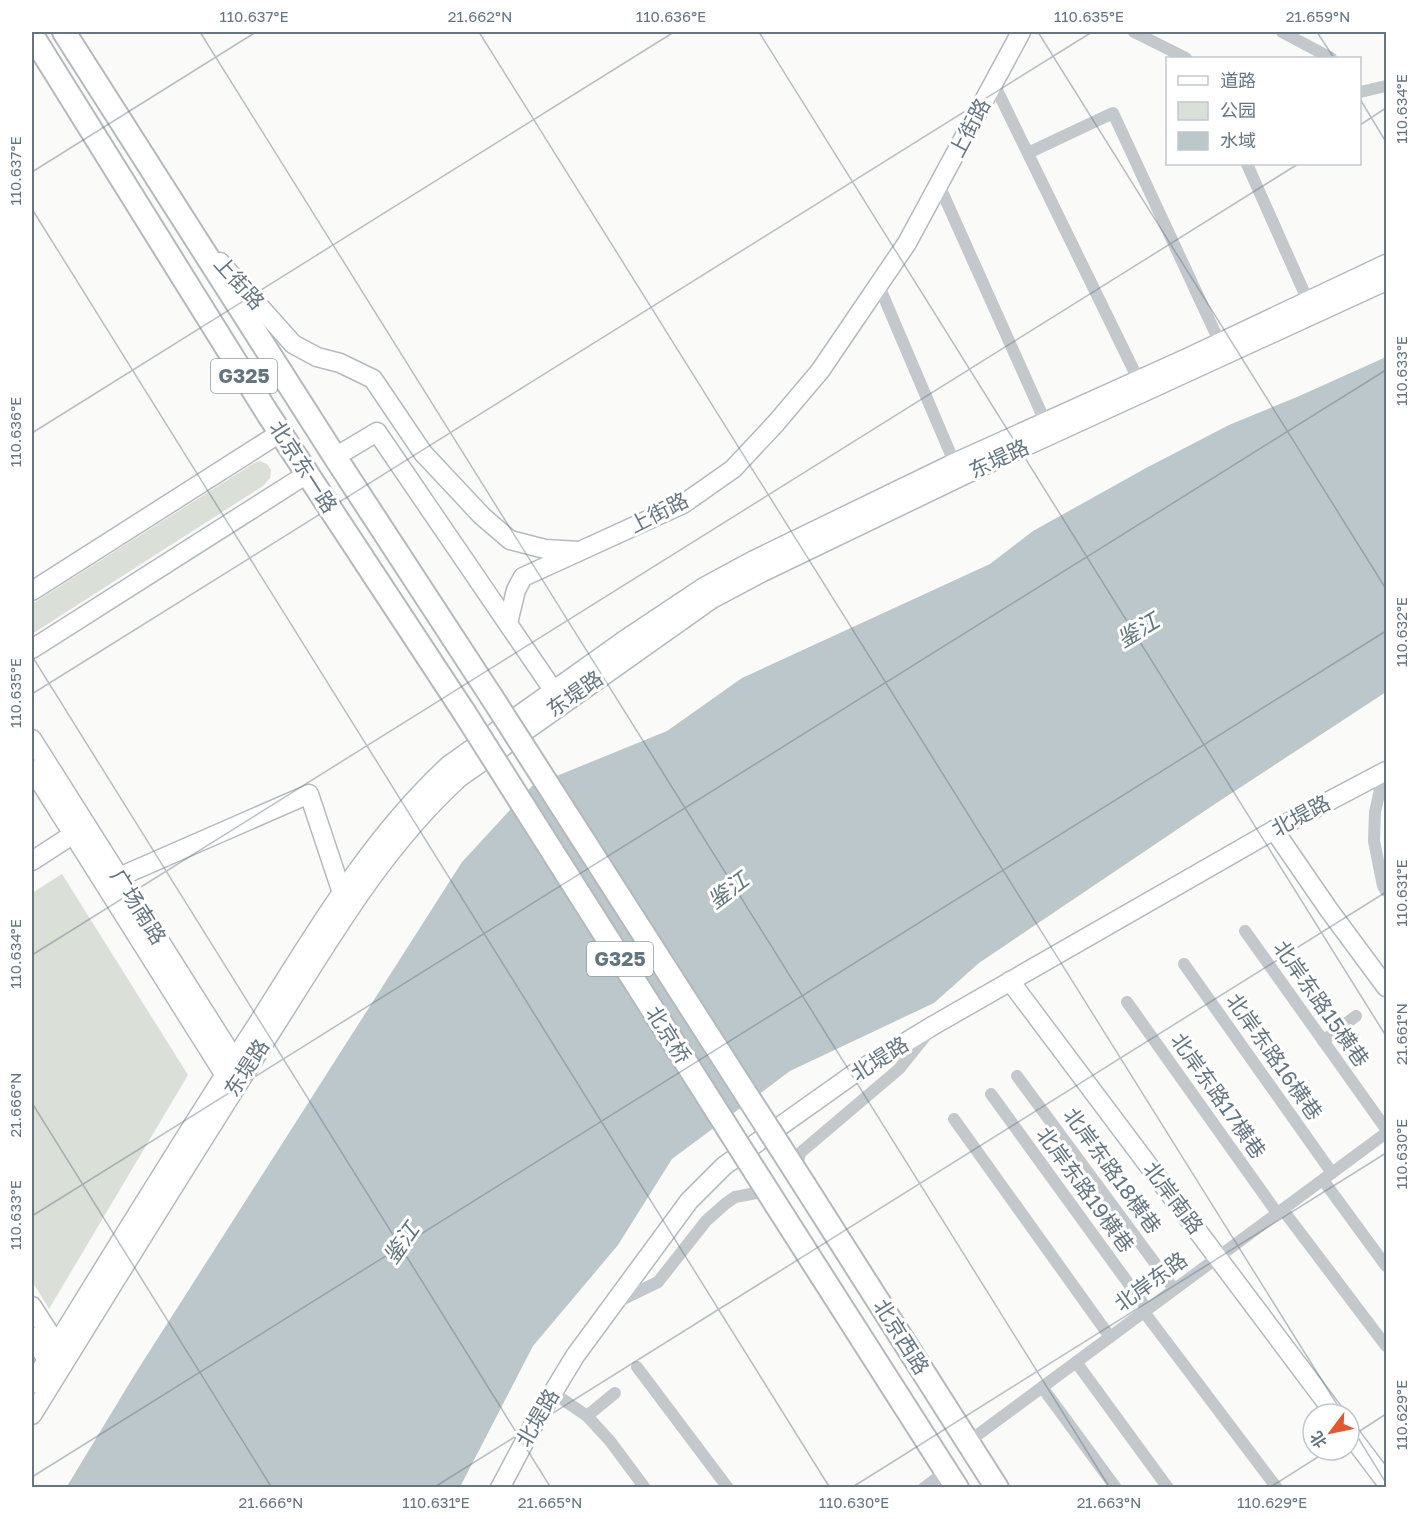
<svg xmlns="http://www.w3.org/2000/svg" width="1418" height="1519" font-family="'Golos Text','Noto Sans SC',sans-serif">
	<style>
		.green { fill: #dadfd7 }
		.water { fill: #bbc7cb }
		.lines { fill: none; stroke-linecap: round; stroke-linejoin: round }
		.secondary-casing { stroke: #b3babf; stroke-width: 21 }
		.highway-casing { stroke: #b4b9bd; stroke-width: 26 }
		.street { stroke: #c3c8cc; stroke-width: 12 }
		.secondary { stroke: #fff; stroke-width: 18 }
		.highway { stroke: #fff; stroke-width: 22 }
		.highway-bridge-casing { stroke: #b4b9bd; stroke-width: 26; stroke-linecap: butt }
		.highway-bridge { stroke: #fff; stroke-width: 22 }
		.ticks { fill: none; stroke: #657683; stroke-width: 1.5; stroke-opacity: 0.45 }
		.labels { text-anchor: middle; stroke-width: 6; stroke-linejoin: round; paint-order: stroke }
		.shield { fill: #fff; stroke: #939fa8; stroke-width: 1.5 }
		.shield-label { font-size: 20px; font-weight: bold; fill: #657683 }
		.street-label { font-size: 21px; fill: #657683; stroke: #fff }
		.water-label { font-size: 22px; font-style: italic; fill: #60757c; stroke: #fff }
		.neatline { fill: none; stroke: #657683; stroke-width: 2 }
		.ticks-label { font-size: 15px; text-anchor: middle; fill: #657683 }
	</style>
	<rect width="100%" height="100%" fill="#fafaf8"/>
	<g class="green">
		<polygon points="259,461 267,464 271,470 270,478 263,486 32,634 32,604 251,465"/>
		<polygon points="62,874 188,1075 49,1309 32,1281 32,893"/>
	</g>
	<polygon class="water" points="1386,357 1386,692 1215,804 979,963 934,1003 790,1071 672,1159 618,1245 533,1346 460,1487 66,1488 135,1374 462,862 532,786 667,731 742,678 990,564 1033,531 1146,468 1229,425 1297,397"/>
	<g class="lines">
		<defs>
			<g id="secondary">
				<polyline points="220,262 293,344 317,357 340,363 373,379 423,453 482,516 510,540 545,549 580,551 683,504 733,469 776,423 820,371 907,243 1021,32"/>
				<polyline points="335,457 377,432 560,700"/>
				<polyline points="32,591 280,433"/>
				<polyline points="508,623 516,590 523,577 578,552"/>
				<polyline points="32,649 307,474"/>
				<polyline points="32,739 240,1068"/>
				<polyline points="32,769 229,1082"/>
				<polyline points="1274,830 1329,910 1386,987"/>
				<polyline points="32,861 83,828"/>
				<polyline points="119,877 309,794 342,893"/>
				<polyline points="1010,981 1335,1414"/>
				<polyline points="32,1306 62,1353"/>
				<polyline points="32,1336 52,1368"/>
				<path d="M32,1384C107,1263 181,1142 258,1023C315,933 370,838 449,765L623,641L704,587L754,560L954,463L1187,358L1386,264"/>
				<path d="M32,1415C112,1286 191,1157 273,1029C329,941 382,848 459,778L712,599L761,573L985,465L1386,281"/>
				<polyline points="1349,1433 1383,1478 1386,1476"/>
				<polyline points="500,1488 535,1422 575,1356 689,1201 724,1166 855,1073 934,1025 1274,830 1386,771"/>
			</g>
			<g id="highway">
				<polyline points="64,32 335,457 491,696"/>
				<polyline points="32,35 268,414 464,712"/>
				<polyline points="805,1186 997,1488"/>
				<polyline points="777,1206 957,1488"/>
			</g>
		</defs>
		<use href="#secondary" class="secondary-casing"/>
		<use href="#highway" class="highway-casing"/>
		<g class="street">
			<polyline points="1134,32 1186,58"/>
			<polyline points="1282,32 1331,58"/>
			<polyline points="994,84 1138,379"/>
			<polyline points="1360,92 1386,86"/>
			<polyline points="1028,153 1113,113 1220,343"/>
			<polyline points="1247,164 1308,301"/>
			<polyline points="939,185 1048,428"/>
			<polyline points="879,286 957,469"/>
			<polyline points="1384,772 1375,812 1374,841 1383,886 1386,891"/>
			<polyline points="1245,931 1386,1129"/>
			<polyline points="1184,964 1332,1173"/>
			<polyline points="1127,1002 1277,1213"/>
			<polyline points="1323,1041 1356,1016"/>
			<polyline points="1017,1076 1174,1289"/>
			<polyline points="991,1094 1147,1309"/>
			<polyline points="954,1119 1110,1337"/>
			<polyline points="796,1171 800,1153 899,1069 927,1034"/>
			<polyline points="1323,1180 1386,1266"/>
			<polyline points="1283,1210 1386,1346"/>
			<polyline points="617,1302 658,1282 706,1221 725,1204 735,1197 767,1191"/>
			<polyline points="1144,1312 1277,1488"/>
			<polyline points="1076,1362 1168,1488"/>
			<polyline points="637,1367 728,1488"/>
			<polyline points="1042,1387 1116,1488"/>
			<polyline points="552,1392 587,1416 615,1393"/>
			<polyline points="587,1416 610,1441 645,1488"/>
			<polyline points="968,1442 1386,1133"/>
			<polyline points="924,1488 946,1471"/>
		</g>
		<use href="#secondary" class="secondary"/>
		<use href="#highway" class="highway"/>
		<defs>
			<g id="highway-bridge">
				<polyline points="491,696 805,1186"/>
				<polyline points="464,712 777,1206"/>
			</g>
		</defs>
		<use href="#highway-bridge" class="highway-bridge-casing"/>
		<use href="#highway-bridge" class="highway-bridge"/>
	</g>
	<path class="ticks" d="M200,32L1110,1488M479,32L1343,1414M759,32L1386,1036M1038,32L1386,589M1317,32L1334,58M1360,99L1386,142M1360,125L1386,108M32,172L256,32M32,209L830,1488M32,433L674,32M32,656L551,1488M32,694L1092,32M32,955L1298,164M32,1103L272,1488M32,1216L1386,370M1349,1423L1386,1483M1349,1438L1386,1414M32,1477L1386,631M433,1488L1386,892M851,1488L1386,1153M1269,1488L1329,1450"/>
	<g class="labels">
		<g class="shield">
			<rect x="211" y="359" width="66" height="34" rx="4.5"/>
			<rect x="587" y="942" width="66" height="34" rx="4.5"/>
		</g>
		<g class="shield-label">
			<text x="244" y="383">G325</text>
			<text x="620" y="966">G325</text>
		</g>
		<g class="street-label">
			<text transform="translate(970 128) rotate(-62)" y="7">上街路</text>
			<text transform="translate(239 283) rotate(48)" y="7">上街路</text>
			<text transform="translate(999 459) rotate(-25)" y="7">东堤路</text>
			<text transform="translate(303 467) rotate(57)" y="7">北京东一路</text>
			<text transform="translate(659 513) rotate(-27)" y="7">上街路</text>
			<text transform="translate(575 694) rotate(-35)" y="7">东堤路</text>
			<text transform="translate(1301 816) rotate(-28)" y="7">北堤路</text>
			<text transform="translate(138 907) rotate(58)" y="7">广场南路</text>
			<text transform="translate(1321 1004) rotate(55)" y="7">北岸东路15横巷</text>
			<text transform="translate(668 1035) rotate(58)" y="7">北京桥</text>
			<text transform="translate(1274 1057) rotate(55)" y="7">北岸东路16横巷</text>
			<text transform="translate(880 1059) rotate(-32)" y="7">北堤路</text>
			<text transform="translate(247 1068) rotate(-57)" y="7">东堤路</text>
			<text transform="translate(1218 1096) rotate(55)" y="7">北岸东路17横巷</text>
			<text transform="translate(1112 1171) rotate(54)" y="7">北岸东路18横巷</text>
			<text transform="translate(1085 1190) rotate(54)" y="7">北岸东路19横巷</text>
			<text transform="translate(1173 1198) rotate(53)" y="7">北岸南路</text>
			<text transform="translate(1151 1282) rotate(-36)" y="7">北岸东路</text>
			<text transform="translate(901 1337) rotate(58)" y="7">北京西路</text>
			<text transform="translate(538 1418) rotate(-60)" y="7">北堤路</text>
		</g>
		<g class="water-label">
			<text transform="translate(1138 630) rotate(-31)" y="8">鉴江</text>
			<text transform="translate(728 890) rotate(-37)" y="8">鉴江</text>
			<text transform="translate(401 1243) rotate(-55)" y="8">鉴江</text>
		</g>
	</g>
	<rect width="1418" height="1519" fill="none" stroke="#ffffff" stroke-width="66"/>
	<rect x="1166" y="57" width="195" height="108" fill="#ffffff" stroke="#c1c8cd" stroke-width="1.5"/>
	<rect x="1178" y="76" width="30" height="9" fill="#ffffff" stroke="#c1c8cd" stroke-width="1.5"/>
	<text x="1220" y="87" font-size="18" fill="#657683">道路</text>
	<rect x="1178" y="102" width="30" height="18" fill="#dadfd7" stroke="#c1c8cd" stroke-width="1.5"/>
	<text x="1220" y="117" font-size="18" fill="#657683">公园</text>
	<rect x="1178" y="132" width="30" height="18" fill="#bbc7cb" stroke="#c1c8cd" stroke-width="1.5"/>
	<text x="1220" y="147" font-size="18" fill="#657683">水域</text>
	<g transform="translate(1331 1432) rotate(238)"><circle r="28" fill="#ffffff" stroke="#c1c8cd" stroke-width="1.5"/>
	<path d="M0-4.5L10 22L0 15L-10 22Z" fill="#e4572e"/>
	<text y="-9" font-size="16" font-weight="bold" text-anchor="middle" fill="#657683">北</text>
	</g>
	<rect x="33" y="33" width="1352" height="1453" class="neatline"/>
	<g class="ticks-label">
		<text x="254" y="22">110.637°E</text>
		<text x="480" y="22">21.662°N</text>
		<text x="671" y="22">110.636°E</text>
		<text x="1089" y="22">110.635°E</text>
		<text x="1318" y="22">21.659°N</text>
		<text transform="translate(1402 109) rotate(-90)" y="5">110.634°E</text>
		<text transform="translate(16 171) rotate(-90)" y="5">110.637°E</text>
		<text transform="translate(1402 371) rotate(-90)" y="5">110.633°E</text>
		<text transform="translate(16 432) rotate(-90)" y="5">110.636°E</text>
		<text transform="translate(1402 632) rotate(-90)" y="5">110.632°E</text>
		<text transform="translate(16 693) rotate(-90)" y="5">110.635°E</text>
		<text transform="translate(1402 893) rotate(-90)" y="5">110.631°E</text>
		<text transform="translate(16 954) rotate(-90)" y="5">110.634°E</text>
		<text transform="translate(1402 1034) rotate(-90)" y="5">21.661°N</text>
		<text transform="translate(16 1105) rotate(-90)" y="5">21.666°N</text>
		<text transform="translate(1402 1154) rotate(-90)" y="5">110.630°E</text>
		<text transform="translate(16 1215) rotate(-90)" y="5">110.633°E</text>
		<text transform="translate(1402 1415) rotate(-90)" y="5">110.629°E</text>
		<text x="271" y="1508">21.666°N</text>
		<text x="436" y="1508">110.631°E</text>
		<text x="550" y="1508">21.665°N</text>
		<text x="854" y="1508">110.630°E</text>
		<text x="1109" y="1508">21.663°N</text>
		<text x="1272" y="1508">110.629°E</text>
	</g>
</svg>
